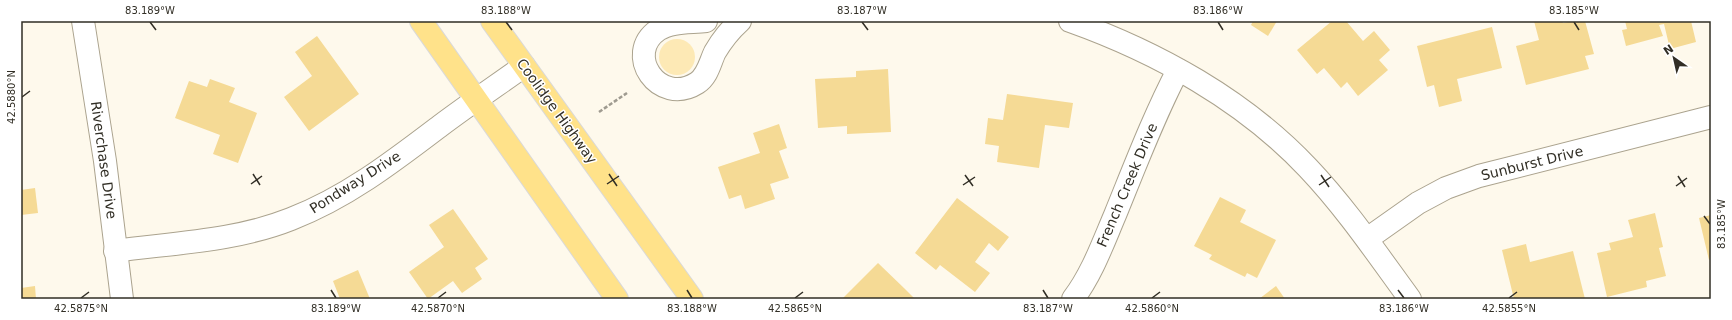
<svg xmlns="http://www.w3.org/2000/svg" width="1732" height="320" font-family="'DejaVu Sans',sans-serif">
	<style>
		.green { fill: #fde9b5 }
		.building { fill: #f5da95 }
		.lines { fill: none; stroke-linecap: round; stroke-linejoin: round }
		.minor-casing { stroke: #aba38e; stroke-width: 24 }
		.major-casing { stroke: #dad9d8; stroke-width: 24 }
		.path { stroke: #9f9b90; stroke-width: 2.5; stroke-dasharray: 4 2; stroke-linecap: butt }
		.minor { stroke: #fff; stroke-width: 22 }
		.major { stroke: #ffe28a; stroke-width: 22 }
		.ticks { fill: none; stroke: #312e25; stroke-width: 1.5 }
		.labels { text-anchor: middle; stroke-width: 3; stroke-linejoin: round; paint-order: stroke }
		.street-label { font-size: 14px; fill: #312e25; stroke: #fff }
		.neatline { fill: none; stroke: #312e25; stroke-width: 1.5 }
		.ticks-label { font-size: 10px; text-anchor: middle; fill: #312e25 }
	</style>
	<rect width="100%" height="100%" fill="#fef9ec"/>
	<circle class="green" cx="677" cy="57" r="18"/>
	<g class="building">
		<polygon points="1253,21 1277,21 1268,36 1251,25"/>
		<polygon points="1332,21 1346,21 1363,41 1374,31 1390,50 1379,60 1388,70 1358,96 1347,82 1341,88 1324,68 1317,74 1297,50"/>
		<polygon points="1534,21 1562,21 1563,23 1573,21 1585,21 1594,54 1585,56 1589,69 1526,85 1516,46 1539,40"/>
		<polygon points="1625,21 1691,21 1696,42 1670,49 1664,24 1659,25 1663,36 1626,46 1622,30 1627,29"/>
		<polygon points="1492,27 1502,68 1457,79 1462,101 1439,107 1434,85 1427,87 1417,46"/>
		<polygon points="317,36 359,94 309,131 284,97 312,76 295,52"/>
		<polygon points="888,69 891,132 847,134 847,126 818,128 815,79 856,77 856,71"/>
		<polygon points="210,79 235,88 229,102 257,113 238,163 213,154 220,135 175,118 189,81 207,87"/>
		<polygon points="1007,94 1073,103 1069,128 1045,125 1039,168 997,162 999,146 985,144 988,118 1003,120"/>
		<polygon points="779,124 787,148 779,151 789,178 770,184 775,199 745,209 741,195 729,199 718,167 760,153 753,133"/>
		<polygon points="35,188 38,213 21,215 21,190"/>
		<polygon points="1220,197 1246,210 1240,222 1276,240 1257,278 1247,273 1245,277 1209,259 1212,255 1194,246"/>
		<polygon points="957,198 1009,237 998,251 989,243 975,262 990,273 975,292 940,265 936,270 915,253"/>
		<polygon points="453,209 488,259 475,268 482,279 462,293 453,281 428,299 409,272 444,247 429,225"/>
		<polygon points="1655,213 1663,247 1659,248 1666,276 1646,281 1647,287 1607,297 1597,253 1611,250 1609,243 1633,237 1628,220"/>
		<polygon points="1711,215 1711,259 1709,260 1699,218"/>
		<polygon points="1526,244 1530,262 1573,251 1585,299 1514,299 1502,250"/>
		<polygon points="878,263 905,289 915,299 842,299"/>
		<polygon points="358,270 370,299 340,299 333,281"/>
		<polygon points="35,286 36,299 21,299 21,288"/>
		<polygon points="1276,286 1285,299 1259,299"/>
	</g>
	<g class="lines">
		<defs>
			<g id="minor">
				<polyline points="83,21 105,161 122,299"/>
				<path d="M706,21C691,23 671,21 658,30C623,54 659,107 697,83C708,76 710,62 715,52C722,40 730,30 740,21"/>
				<path d="M1070,21C1157,52 1244,100 1308,168C1346,208 1377,254 1410,299"/>
				<polyline points="1367,239 1418,203 1446,188 1479,176 1711,117"/>
				<path d="M115,251C173,243 236,241 291,219C346,198 394,161 440,126C468,105 496,86 524,66"/>
				<path d="M1073,299C1092,274 1103,243 1115,215C1135,166 1154,116 1178,70"/>
			</g>
			<g id="major">
				<polyline points="421,21 617,299"/>
				<polyline points="492,21 692,299"/>
			</g>
		</defs>
		<use href="#minor" class="minor-casing"/>
		<use href="#major" class="major-casing"/>
		<polyline class="path" points="599,112 627,93"/>
		<use href="#minor" class="minor"/>
		<use href="#major" class="major"/>
	</g>
	<path class="ticks" d="M150,22L156,30M506,22L512,30M862,22L868,30M1218,22L1223,30M1574,22L1579,30M22,97L30,91M253,174L260,185M609,174L617,186M965,175L973,186M1321,175L1329,187M1678,176L1685,187M251,184L262,176M607,184L619,176M963,185L975,177M1319,185L1331,177M1676,186L1687,178M1704,216L1710,224M331,290L336,298M687,290L692,298M1043,290L1048,298M1398,290L1404,298M81,298L89,292M438,298L446,292M795,298L803,292M1152,298L1160,292M1509,298L1517,292"/>
	<g class="labels">
		<g class="street-label">
			<text transform="translate(557 111) rotate(54)" y="5">Coolidge Highway</text>
			<text transform="translate(104 160) rotate(82)" y="5">Riverchase Drive</text>
			<text transform="translate(1532 163) rotate(-14)" y="5">Sunburst Drive</text>
			<text transform="translate(355 182) rotate(-32)" y="5">Pondway Drive</text>
			<text transform="translate(1127 185) rotate(-67)" y="5">French Creek Drive</text>
		</g>
	</g>
	<rect width="1732" height="320" fill="none" stroke="#ffffff" stroke-width="44"/>
	<g transform="translate(1674 58) rotate(326)" stroke="#ffffff" stroke-width="3" paint-order="stroke">
	<path d="M0-3L7 15L0 10L-7 15Z" fill="#312e25"/>
	<text y="-6" font-size="11" font-weight="bold" text-anchor="middle" fill="#312e25">N</text>
	</g>
	<rect x="22" y="22" width="1688" height="276" class="neatline"/>
	<g class="ticks-label">
		<text x="150" y="14">83.189°W</text>
		<text x="506" y="14">83.188°W</text>
		<text x="862" y="14">83.187°W</text>
		<text x="1218" y="14">83.186°W</text>
		<text x="1574" y="14">83.185°W</text>
		<text transform="translate(11 97) rotate(-90)" y="4">42.5880°N</text>
		<text transform="translate(1721 224) rotate(-90)" y="4">83.185°W</text>
		<text x="81" y="312">42.5875°N</text>
		<text x="336" y="312">83.189°W</text>
		<text x="438" y="312">42.5870°N</text>
		<text x="692" y="312">83.188°W</text>
		<text x="795" y="312">42.5865°N</text>
		<text x="1048" y="312">83.187°W</text>
		<text x="1152" y="312">42.5860°N</text>
		<text x="1404" y="312">83.186°W</text>
		<text x="1509" y="312">42.5855°N</text>
	</g>
</svg>
